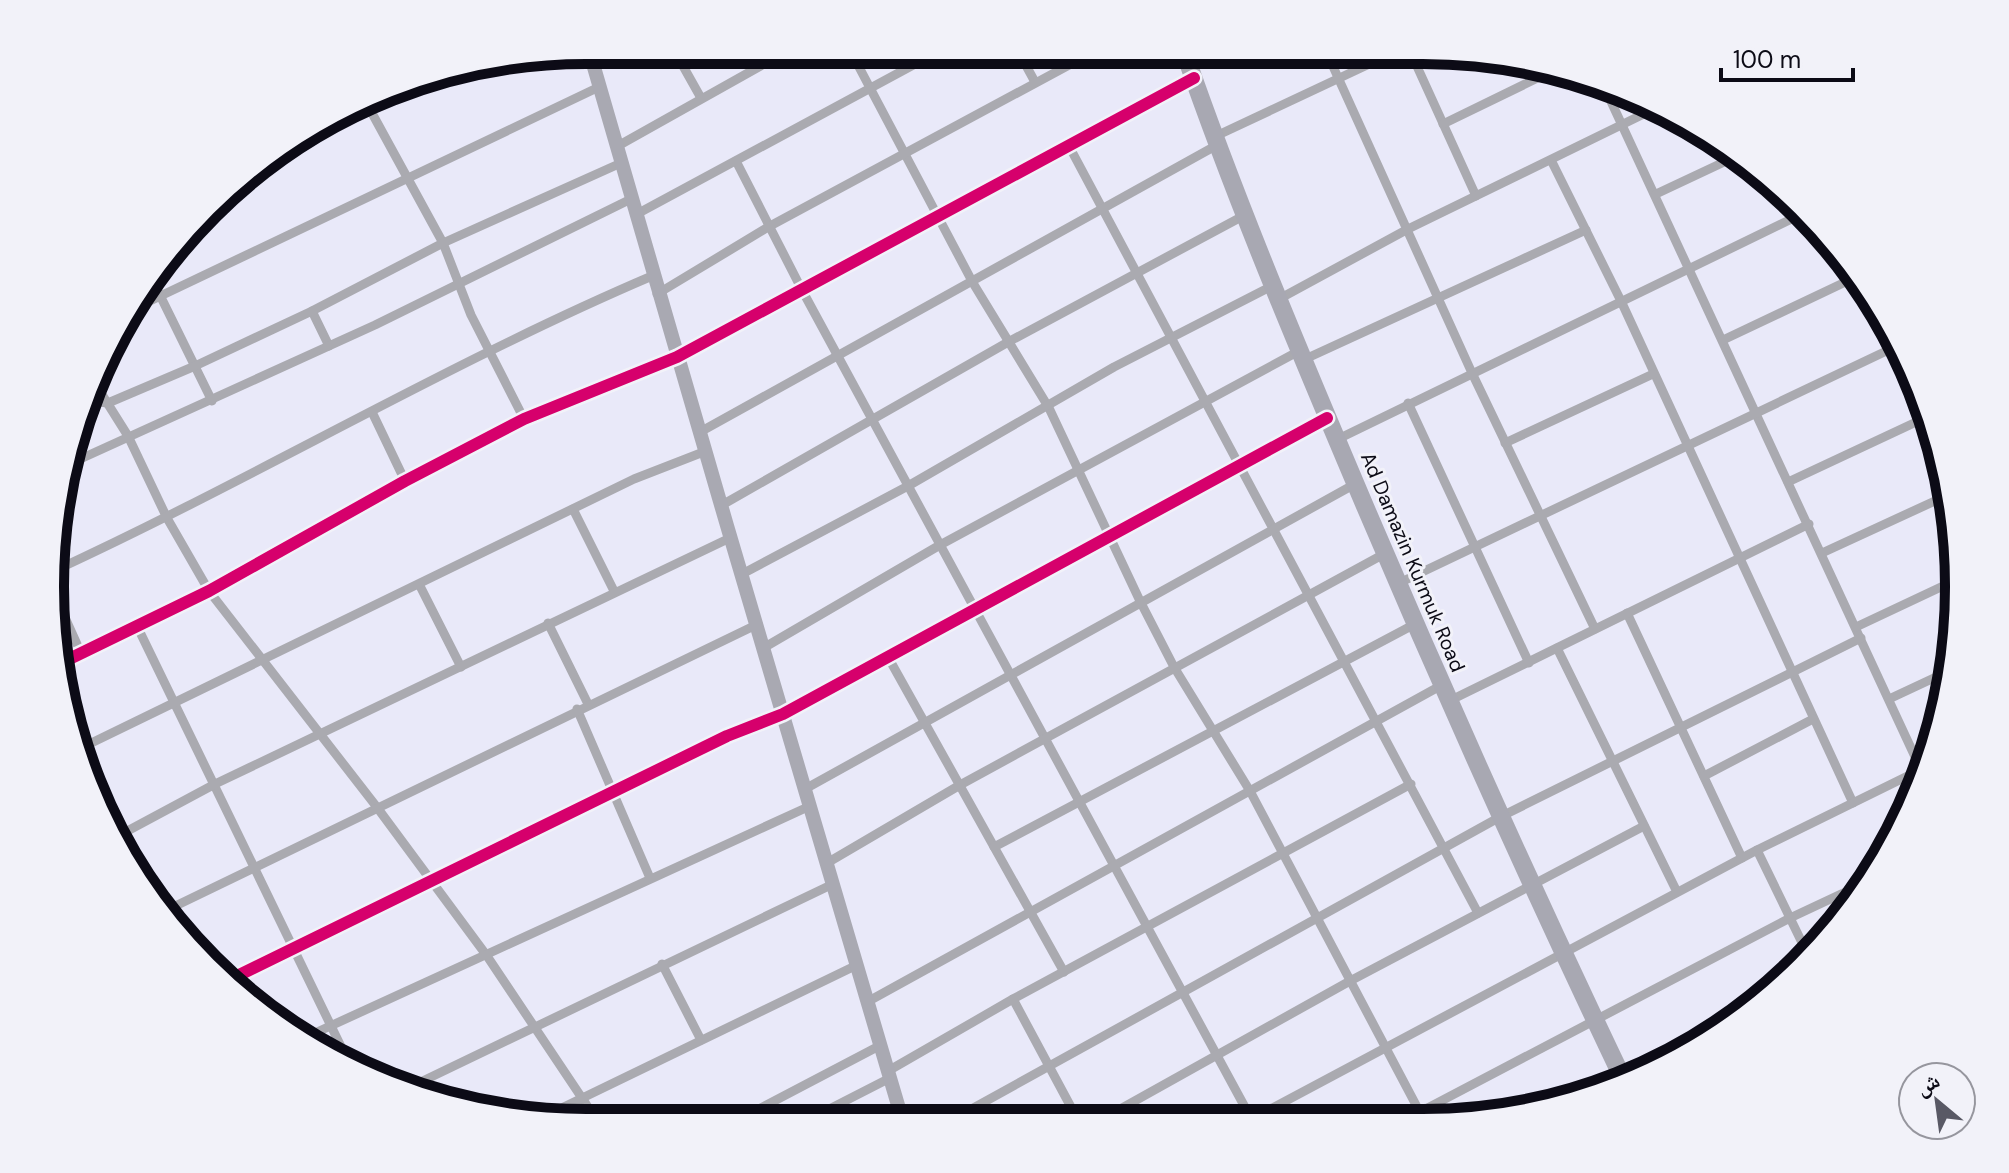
<svg xmlns="http://www.w3.org/2000/svg" width="2009" height="1173" font-family="'DM Sans','Noto Naskh Arabic',sans-serif">
	<style>
		.lines { fill: none; stroke-linecap: round; stroke-linejoin: round }
		.street { stroke: #aaaab0; stroke-width: 9 }
		.secondary { stroke: #a9a9b2; stroke-width: 14 }
		.highway { stroke: #a8a8b2; stroke-width: 18 }
		.cycleway-casing { stroke: #f2f2f9; stroke-width: 17 }
		.cycleway { stroke: #d6006c; stroke-width: 12 }
		.labels { text-anchor: middle; stroke-width: 6; stroke-linejoin: round; paint-order: stroke }
		.street-label { font-size: 20px; fill: #0c0b16; stroke: #f2f2f9 }
		.rim { fill: none; stroke: #0c0b16; stroke-width: 10 }
	</style>
	<rect width="100%" height="100%" fill="#e9e9f9"/>
	<g class="lines">
		<g class="street">
			<polyline points="674,50 701,98"/>
			<polyline points="850,50 973,283 1049,408 1140,601 1174,667 1250,791 1425,1122"/>
			<polyline points="1018,51 1035,82"/>
			<polyline points="1326,51 1472,373 1595,629"/>
			<polyline points="1410,51 1476,196"/>
			<polyline points="1189,65 1220,51"/>
			<polyline points="1602,82 1923,774"/>
			<polyline points="367,104 443,243 471,315 524,419"/>
			<polyline points="1443,124 1554,70"/>
			<polyline points="1216,136 1397,51"/>
			<polyline points="1069,146 1478,913"/>
			<polyline points="616,147 789,50"/>
			<polyline points="263,159 458,71"/>
			<polyline points="1551,160 1621,301 1853,803"/>
			<polyline points="736,161 802,290 1253,1122"/>
			<polyline points="1656,194 1739,155"/>
			<polyline points="635,215 941,50"/>
			<polyline points="151,277 212,401"/>
			<polyline points="657,294 770,226 1095,51"/>
			<polyline points="1279,299 1408,229 1656,108"/>
			<polyline points="131,310 599,87"/>
			<polyline points="312,311 329,346"/>
			<polyline points="1891,331 1927,410"/>
			<polyline points="1723,340 1858,276"/>
			<polyline points="1303,360 1586,230"/>
			<polyline points="96,385 128,436 167,518 209,591 376,806 487,956 598,1122"/>
			<polyline points="89,401 108,403 195,366 312,311 443,243 621,163"/>
			<polyline points="1408,403 1529,663"/>
			<polyline points="372,412 405,481"/>
			<polyline points="700,432 1219,144"/>
			<polyline points="1336,440 1806,212"/>
			<polyline points="1505,443 1653,374"/>
			<polyline points="67,465 375,325 631,199"/>
			<polyline points="1788,482 1929,416"/>
			<polyline points="722,505 1010,341 1245,215"/>
			<polyline points="573,509 614,591"/>
			<polyline points="1822,553 1950,494"/>
			<path d="M56,570C257,477 448,363 652,276"/>
			<polyline points="744,573 908,486 1114,367 1274,285"/>
			<polyline points="1397,584 1899,345"/>
			<polyline points="420,586 461,667"/>
			<polyline points="54,593 81,653"/>
			<polyline points="1627,613 1742,858"/>
			<polyline points="548,623 588,704"/>
			<polyline points="137,626 349,1063"/>
			<polyline points="1856,627 1958,579"/>
			<polyline points="765,647 940,545 1299,351"/>
			<polyline points="1557,648 1677,892"/>
			<polyline points="888,657 1064,972"/>
			<polyline points="61,663 209,591 405,481 524,419 677,357 1194,78"/>
			<polyline points="1889,699 1951,670"/>
			<polyline points="1449,701 1809,524"/>
			<polyline points="577,709 650,878"/>
			<polyline points="81,748 634,479 706,451"/>
			<polyline points="1704,776 1813,719"/>
			<polyline points="805,789 1355,484"/>
			<polyline points="118,836 215,784 732,537"/>
			<polyline points="994,847 1415,624"/>
			<polyline points="1757,850 1809,957"/>
			<polyline points="827,863 960,785 1384,554"/>
			<polyline points="165,911 758,624"/>
			<polyline points="662,964 701,1040"/>
			<polyline points="229,980 727,736 783,714 1327,418"/>
			<polyline points="1013,999 1079,1122"/>
			<polyline points="867,1002 1442,685"/>
			<polyline points="302,1039 810,806"/>
			<polyline points="888,1071 1013,999 1411,784"/>
			<polyline points="404,1090 833,884"/>
			<polyline points="539,1119 857,965"/>
			<polyline points="1248,1121 1757,850 1926,767"/>
			<polyline points="734,1122 881,1045"/>
			<polyline points="804,1122 890,1078"/>
			<polyline points="948,1122 1500,817 1861,638"/>
			<polyline points="1097,1122 1350,981 1644,826"/>
			<polyline points="1401,1122 1790,918 1871,880"/>
		</g>
		<path class="secondary" d="M589,50C691,408 798,765 903,1122"/>
		<path class="highway" d="M1184,51C1235,198 1295,341 1356,485C1441,686 1530,884 1624,1081"/>
		<defs>
			<g id="cycleway">
				<polyline points="61,663 209,591 405,481 524,419 677,357 1194,78"/>
				<polyline points="229,980 727,736 783,714 1327,418"/>
			</g>
		</defs>
		<use href="#cycleway" class="cycleway-casing"/>
		<use href="#cycleway" class="cycleway"/>
	</g>
	<g class="labels">
		<g class="street-label">
			<text transform="translate(1413 562) rotate(67)" y="7">Ad Damazin Kurmuk Road</text>
		</g>
	</g>
	<path d="M0 0H2009V1173H0ZM586 64H1423A522 522 0 0 1 1945 586V587A522 522 0 0 1 1423 1109H586A522 522 0 0 1 64 587V586A522 522 0 0 1 586 64Z" fill="#f2f2f9" fill-rule="evenodd"/>
	<path class="rim" d="M586 64H1423A522 522 0 0 1 1945 586V587A522 522 0 0 1 1423 1109H586A522 522 0 0 1 64 587V586A522 522 0 0 1 586 64Z"/>
	<g transform="translate(1937 1101) rotate(331)"><circle r="38" fill="#f2f2f9" stroke="#96969e" stroke-width="2"/>
	<path d="M0-6L14 30L0 20L-14 30Z" fill="#595965"/>
	<text y="-12" font-size="22" font-weight="bold" text-anchor="middle" fill="#0c0b16">ش</text>
	</g>
	<path d="M1721 68v12h132v-12" fill="none" stroke="#0c0b16" stroke-width="4"/>
	<text x="1733" y="68" font-size="24" fill="#0c0b16" stroke="#f2f2f9" stroke-width="6" paint-order="stroke">100 m</text>
</svg>
